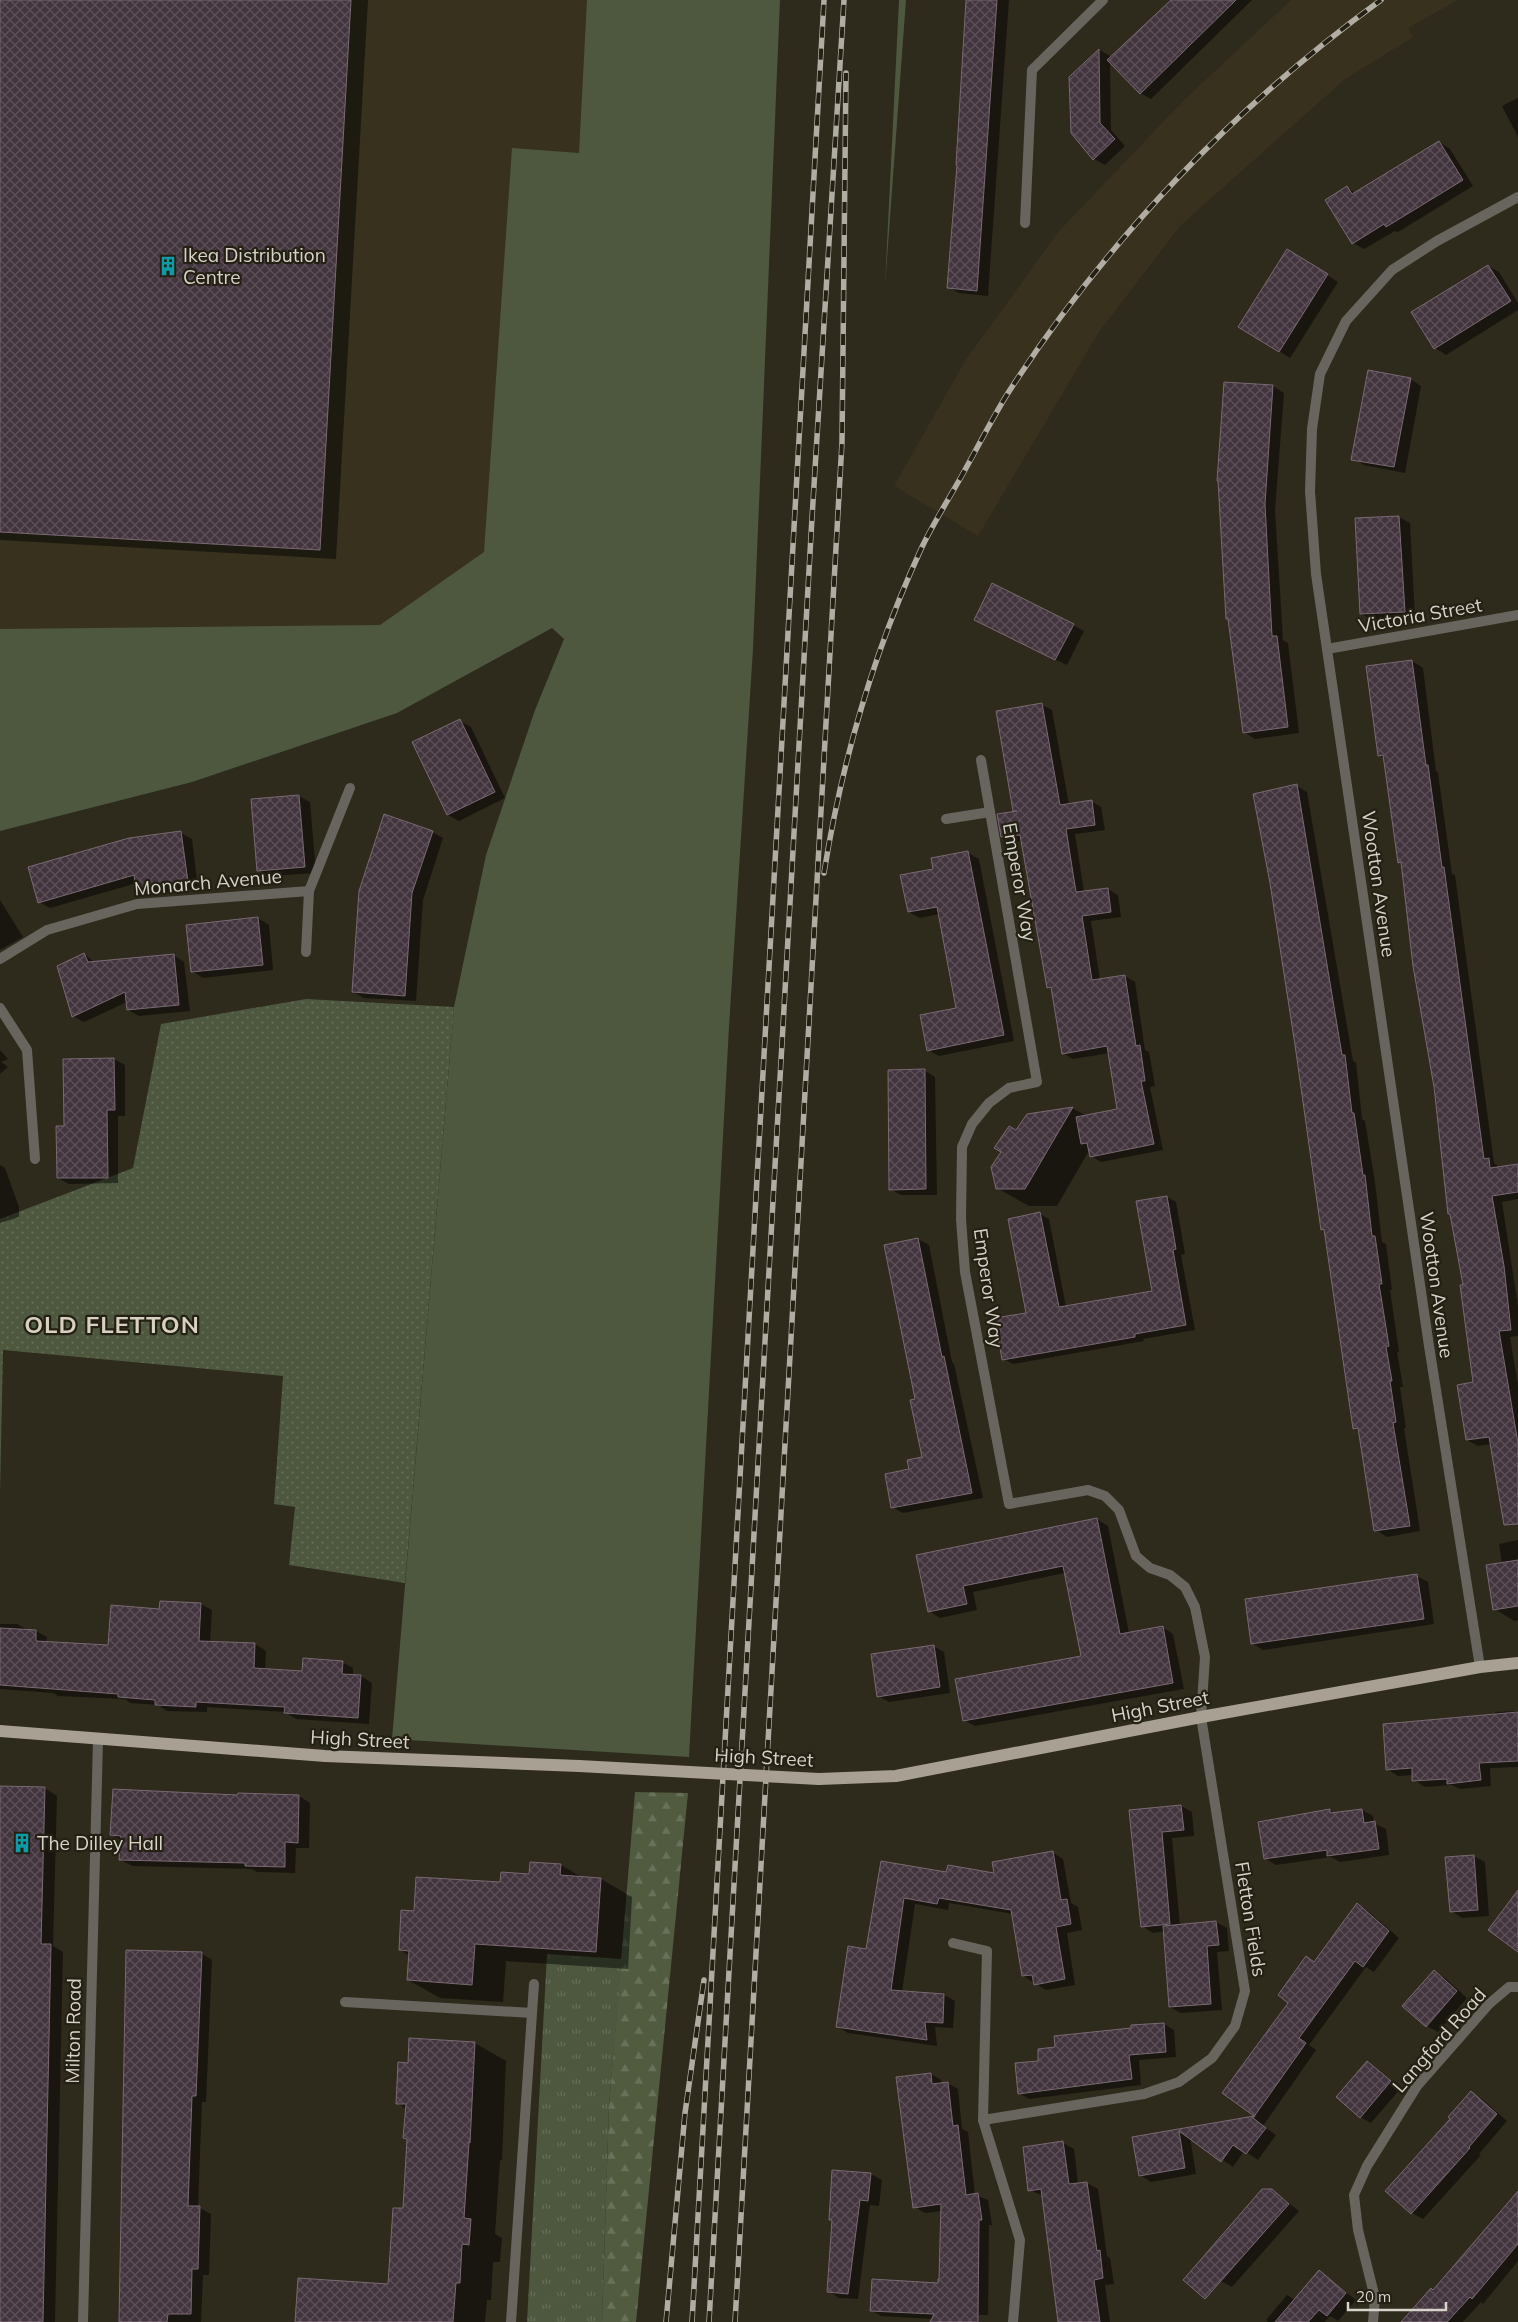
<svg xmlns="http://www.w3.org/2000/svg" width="1518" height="2322" font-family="Mulish,sans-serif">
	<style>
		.built { fill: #38311d }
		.grass { fill: #4d583f }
		.forest { fill: url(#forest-firs) }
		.park { fill: url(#park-tufts) }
		.garden { fill: url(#garden-dots) }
		.shadow { fill: #0007 }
		.building { fill: url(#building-cross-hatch); stroke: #796973 }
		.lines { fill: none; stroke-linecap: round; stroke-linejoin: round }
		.minor { stroke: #68655f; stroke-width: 10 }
		.primary { stroke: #a7a093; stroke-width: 12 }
		.rail-casing { stroke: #b0ada3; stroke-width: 5.5 }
		.rail { stroke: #242013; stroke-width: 4; stroke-dasharray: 11; stroke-linecap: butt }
		.primary-bridge { stroke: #a7a093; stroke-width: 12 }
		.labels { text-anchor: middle; stroke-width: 4.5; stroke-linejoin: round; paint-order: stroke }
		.poi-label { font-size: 19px; fill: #d6d3cb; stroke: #242013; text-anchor: start }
		.street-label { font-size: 19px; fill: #d6d3cb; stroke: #242013 }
		.district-label { font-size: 24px; font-weight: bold; letter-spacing: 1px; fill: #d7d1c0; stroke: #242013 }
	</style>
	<defs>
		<pattern id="forest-firs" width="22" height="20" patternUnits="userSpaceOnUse" patternTransform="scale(1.25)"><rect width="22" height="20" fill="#505b40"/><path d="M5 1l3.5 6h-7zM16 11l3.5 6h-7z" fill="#68725a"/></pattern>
		<pattern id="park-tufts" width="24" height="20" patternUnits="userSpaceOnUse" patternTransform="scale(1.25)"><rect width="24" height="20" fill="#4d583f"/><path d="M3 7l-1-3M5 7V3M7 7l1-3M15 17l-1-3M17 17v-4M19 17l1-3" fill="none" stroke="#666f59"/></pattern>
		<pattern id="garden-dots" width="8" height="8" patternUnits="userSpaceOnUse" patternTransform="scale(1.25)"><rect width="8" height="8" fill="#4d583f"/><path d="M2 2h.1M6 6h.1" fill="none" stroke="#666f59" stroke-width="1.8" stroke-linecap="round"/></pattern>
		<pattern id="building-cross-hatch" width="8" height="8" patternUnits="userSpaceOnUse" patternTransform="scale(1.25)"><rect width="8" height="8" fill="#43353e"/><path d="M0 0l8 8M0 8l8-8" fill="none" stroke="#5d5159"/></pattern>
	</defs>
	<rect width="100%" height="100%" fill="#2e2a1c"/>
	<g class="built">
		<polygon points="0,0 663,0 535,576 0,806"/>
		<polygon points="1291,0 1458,0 1408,28 1413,37 1344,80 1180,226 1099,332 978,536 894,486 965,361 1059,231 1183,101"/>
	</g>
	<g class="grass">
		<polygon points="587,0 780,0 753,649 729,1027 689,1757 392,1739 454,1007 486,855 535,710 564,639 552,628 397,713 192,782 0,831 0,629 380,625 484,552 512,148 579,153"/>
		<polygon points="899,0 906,0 885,286"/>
	</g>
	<polygon class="forest" points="635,1792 688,1793 636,2322 602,2322 609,2106"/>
	<polygon class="park" points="547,1954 622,1959 609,2106 602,2322 527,2322"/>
	<polygon class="garden" points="306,999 454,1007 405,1583 289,1565 295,1507 274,1504 283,1376 3,1350 0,1493 0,1219 133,1168 161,1024"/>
	<g class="shadow">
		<polygon points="0,0 368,0 336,559 0,540"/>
		<polygon points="968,0 1009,0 988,296 959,293 948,287 959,165"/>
		<polygon points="1173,0 1252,0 1151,99 1140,93 1110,61 1111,130 1125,146 1105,165 1094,159 1070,78 1100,50 1110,56 1110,59"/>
		<polygon points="1518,98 1518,137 1502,106"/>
		<polygon points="1439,142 1450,149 1473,186 1398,232 1395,231 1364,249 1353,243 1347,188 1356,193"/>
		<polygon points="1299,257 1338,282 1290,358 1240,326"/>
		<polygon points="1488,266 1499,272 1518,303 1518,310 1446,355 1435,348"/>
		<polygon points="1410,379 1421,386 1405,473 1364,465 1353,459"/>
		<polygon points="1273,386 1284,393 1275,510 1283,640 1288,643 1299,733 1255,739 1244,732"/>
		<polygon points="1399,517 1410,523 1415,617 1372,620 1361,614"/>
		<polygon points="1073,625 1084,631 1067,665 986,626"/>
		<polygon points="1412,661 1423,668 1436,771 1438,773 1452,874 1455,875 1494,1163 1500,1168 1518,1165 1518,1199 1502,1202 1518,1306 1518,1336 1510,1337 1518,1386 1518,1486 1491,1444 1478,1446 1467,1440 1474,1383 1464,1286 1452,1215 1449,1213 1426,1027 1402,864 1399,862 1385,759 1379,755"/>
		<polygon points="1042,705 1052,710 1069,805 1091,801 1101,807 1105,830 1075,834 1084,892 1108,889 1118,895 1121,917 1091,921 1100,980 1125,976 1135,982 1145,1050 1149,1052 1155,1086 1150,1087 1163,1150 1101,1162 1091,1156 1090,1149 1057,1206 1029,1206 997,1188 1017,1132 1072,1108 1087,1116 1118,1110 1110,1053 1073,1059 1063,1053 1053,990 1049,987 1023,841 1013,842 1003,836 1017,812 1014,811"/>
		<polygon points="460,721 471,727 505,798 459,821 448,815 414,743"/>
		<polygon points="1296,785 1307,792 1353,1061 1356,1063 1362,1119 1365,1121 1375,1182 1382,1242 1386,1244 1392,1290 1390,1290 1399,1352 1397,1352 1403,1387 1400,1387 1406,1428 1404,1428 1420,1531 1387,1537 1376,1530 1359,1431 1354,1428 1325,1230 1323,1229"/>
		<polygon points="299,796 310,802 316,873 270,876 259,870"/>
		<polygon points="432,832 443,838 423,900 416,1001 364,998 353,992"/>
		<polygon points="181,833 192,839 198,888 148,895 137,888 137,883 50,908 39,902"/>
		<polygon points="968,853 979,859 1014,1041 939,1056 928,1050 957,1009 939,914 920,918 909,912 935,870"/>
		<polygon points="0,900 23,937 0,950"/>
		<polygon points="258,918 269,925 273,970 203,978 192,971"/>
		<polygon points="84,954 96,963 173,955 184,962 190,1011 139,1016 128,1010 127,1002 84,1022 73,1016"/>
		<polygon points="0,1050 8,1059 1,1062 8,1067 0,1074"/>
		<polygon points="114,1059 125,1065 125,1116 118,1116 118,1183 69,1184 58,1178 65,1127"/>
		<polygon points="924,1070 935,1077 937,1195 901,1195 890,1189"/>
		<polygon points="0,1165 5,1168 19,1207 19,1217 0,1223"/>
		<polygon points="1167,1197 1176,1202 1185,1254 1181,1255 1195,1330 1143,1339 1144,1341 1013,1364 1004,1359 1028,1314 1040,1214 1049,1219 1066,1307 1153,1292"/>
		<polygon points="918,1239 929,1245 952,1362 954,1364 983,1498 903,1513 892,1507 923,1458 916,1400 886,1246"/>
		<polygon points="1097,1519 1108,1526 1129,1633 1162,1627 1173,1634 1184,1689 975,1726 964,1720 1082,1657 1065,1573 973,1592 977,1610 940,1618 929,1611 917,1556"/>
		<polygon points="1518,1540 1518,1620 1514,1621 1495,1609 1502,1564 1499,1544"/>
		<polygon points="1417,1576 1428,1582 1434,1624 1263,1650 1252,1643"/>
		<polygon points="201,1604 212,1610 210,1643 255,1644 266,1651 265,1670 303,1673 342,1662 353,1668 353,1676 361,1676 372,1683 369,1724 296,1719 285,1712 207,1707 207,1712 167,1711 158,1705 130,1703 125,1699 58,1696 53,1693 0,1689 0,1624 17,1624 29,1631 36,1631 47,1637 46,1643 109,1647 160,1611"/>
		<polygon points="933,1646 944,1652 950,1693 889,1702 878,1696"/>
		<polygon points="1518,1711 1518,1767 1490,1768 1491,1786 1460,1789 1452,1785 1425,1787 1414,1780 1413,1775 1398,1776 1387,1769 1495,1715 1495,1712"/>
		<polygon points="0,1788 45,1788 57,1796 53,1946 63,1952 55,2322 0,2322"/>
		<polygon points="299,1796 310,1803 309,1848 296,1848 295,1873 257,1872 252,1869 132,1866 121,1860 122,1841 111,1834 239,1797"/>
		<polygon points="1181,1806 1192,1812 1194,1836 1172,1838 1180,1926 1216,1922 1227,1928 1229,1951 1217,1952 1222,2010 1181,2013 1170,2007 1165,1931 1153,1933 1142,1926 1130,1812"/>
		<polygon points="1330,1810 1336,1814 1362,1810 1373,1816 1374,1823 1386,1829 1389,1855 1340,1862 1331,1857 1276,1865 1265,1858"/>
		<polygon points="1052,1852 1063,1859 1071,1903 1078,1907 1082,1930 1067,1933 1075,1985 1046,1990 1023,1976 1013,1914 949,1903 948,1910 915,1904 902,1992 944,1995 955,2001 953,2028 935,2027 937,2046 848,2033 837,2026 867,1950 882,1862 947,1874 996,1874"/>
		<polygon points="1474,1856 1485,1862 1489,1916 1462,1918 1451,1911"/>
		<polygon points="561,1865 583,1878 601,1879 632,1897 628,1969 506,1961 503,2002 440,1998 408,1980 410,1956 400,1950 415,1912"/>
		<polygon points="1358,1905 1368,1911 1399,1938 1374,1972 1366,1967 1309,2045 1316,2050 1263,2126 1276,2135 1258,2160 1244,2151 1233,2167 1190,2137 1196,2174 1151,2182 1140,2175 1133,2138 1257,2117 1223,2092"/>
		<polygon points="201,1953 212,1960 206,2102 202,2102 198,2207 211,2214 209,2275 203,2275 201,2322 120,2322"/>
		<polygon points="1434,1972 1445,1978 1467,1998 1438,2032 1427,2026"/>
		<polygon points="1164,2024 1174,2030 1176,2057 1139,2060 1141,2085 1029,2099 1019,2093 1039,2062 1056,2048"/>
		<polygon points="475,2043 506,2061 502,2160 500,2160 495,2234 502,2238 500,2262 493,2262 491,2300 487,2300 485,2322 297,2322 389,2286 404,2209 408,2140 405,2138 406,2109 397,2103 409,2064"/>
		<polygon points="1367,2063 1401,2088 1371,2123 1360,2117"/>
		<polygon points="931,2074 941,2080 941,2084 947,2083 958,2089 962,2129 968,2132 975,2195 988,2200 992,2225 989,2225 988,2315 978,2315 974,2322 931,2322 933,2319 881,2316 871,2310 939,2285 942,2211 925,2213 915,2207"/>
		<polygon points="1471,2093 1482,2099 1507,2121 1479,2154 1481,2155 1423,2219 1412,2213 1452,2119"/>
		<polygon points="1063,2143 1074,2149 1078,2184 1087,2183 1098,2189 1107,2256 1110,2258 1114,2284 1105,2285 1110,2322 1059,2322 1043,2196 1030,2190"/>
		<polygon points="833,2172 871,2174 882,2180 879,2206 870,2205 858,2299 839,2298 829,2291 833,2221 830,2219"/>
		<polygon points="1272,2190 1299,2211 1232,2287 1221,2281"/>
		<polygon points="1518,2191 1518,2261 1483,2304 1481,2302 1463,2322 1419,2322 1434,2292"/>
		<polygon points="1319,2272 1356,2300 1338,2321 1330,2316 1325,2322 1268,2322 1266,2320 1287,2295 1295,2300"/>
	</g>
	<g class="building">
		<polygon points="0,0 351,0 320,550 0,532"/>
		<polygon points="966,0 997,0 977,291 947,288 957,165 956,165"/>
		<polygon points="1171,0 1236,0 1140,94 1107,60"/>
		<polygon points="1099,49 1100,123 1115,139 1093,160 1071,133 1069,77"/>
		<polygon points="1439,141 1463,180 1386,227 1384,224 1352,244 1325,200 1347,186 1352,194"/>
		<polygon points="1287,249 1328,274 1279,352 1238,327"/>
		<polygon points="1488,265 1511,301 1434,349 1411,312"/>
		<polygon points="1368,370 1411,378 1394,467 1351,460"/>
		<polygon points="1224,382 1273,385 1265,504 1272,636 1277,636 1288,727 1243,733 1228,619 1226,619 1218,481 1217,481"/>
		<polygon points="1399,516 1405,612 1360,614 1355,518"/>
		<polygon points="992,583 1074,624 1055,660 974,620"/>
		<polygon points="1412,660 1426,765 1428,765 1442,867 1444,867 1484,1159 1489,1158 1490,1168 1518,1164 1518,1192 1492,1196 1504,1266 1511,1330 1499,1331 1518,1443 1518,1524 1504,1525 1489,1437 1466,1440 1457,1385 1473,1382 1460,1285 1463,1285 1450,1214 1448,1214 1434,1087 1413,966 1401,862 1398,863 1383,755 1378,756 1366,666"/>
		<polygon points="1042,703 1060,805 1092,800 1095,825 1066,829 1076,892 1108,888 1111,912 1082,916 1092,980 1125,975 1136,1046 1140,1045 1145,1081 1141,1081 1154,1144 1090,1157 1087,1143 1081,1144 1076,1117 1117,1109 1107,1046 1062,1054 1051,987 1047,988 1020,835 1001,837 997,814 1017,811 1013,811 996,711"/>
		<polygon points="460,719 495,792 447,815 412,742"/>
		<polygon points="1297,784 1342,1055 1345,1055 1352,1113 1354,1113 1363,1175 1365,1175 1372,1236 1375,1236 1382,1284 1379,1284 1389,1346 1386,1347 1392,1381 1390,1381 1396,1422 1393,1423 1410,1526 1374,1531 1358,1428 1353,1429 1324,1229 1321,1230 1295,1045 1270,883 1253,794"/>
		<polygon points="299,795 305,867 257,871 251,799"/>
		<polygon points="384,814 433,831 412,893 405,996 352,992 359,891"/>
		<polygon points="181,831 188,882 136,889 134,875 38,903 28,867 129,838"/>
		<polygon points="968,851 1004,1035 927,1051 920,1015 956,1008 937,907 908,912 900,875 933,869 931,858"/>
		<polygon points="258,917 263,965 191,972 186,925"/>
		<polygon points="84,953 88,962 174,954 179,1005 127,1010 125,992 72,1017 57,966"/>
		<polygon points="114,1058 115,1110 107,1110 108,1178 57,1178 56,1126 64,1126 63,1059"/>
		<polygon points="925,1069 926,1189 889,1190 888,1070"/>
		<polygon points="1073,1107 1025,1189 996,1189 991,1167 1001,1152 994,1148 1009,1126 1016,1130 1027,1114"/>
		<polygon points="1167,1196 1176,1249 1173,1250 1186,1325 1135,1334 1135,1337 1002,1360 995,1318 1026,1313 1008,1219 1040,1212 1059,1307 1152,1291 1136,1201"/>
		<polygon points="918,1238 942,1357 944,1356 972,1493 891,1508 885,1474 909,1469 907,1460 922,1457 910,1400 915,1399 884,1245"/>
		<polygon points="1097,1518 1120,1634 1163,1626 1173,1683 963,1721 955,1679 1081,1656 1063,1566 963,1586 967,1604 928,1612 916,1555"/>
		<polygon points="1518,1560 1518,1606 1493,1610 1486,1565"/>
		<polygon points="1417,1574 1424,1619 1251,1644 1245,1599"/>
		<polygon points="160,1601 201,1603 199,1641 255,1643 254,1668 302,1671 303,1658 343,1661 342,1674 361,1675 358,1718 284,1713 285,1707 196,1702 196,1707 155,1705 155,1700 118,1697 118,1694 0,1685 0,1628 36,1630 36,1641 108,1645 111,1605 159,1609"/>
		<polygon points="934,1645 940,1687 877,1697 871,1654"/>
		<polygon points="1518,1712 1518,1761 1479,1763 1481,1780 1447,1784 1447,1779 1412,1781 1412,1768 1386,1770 1383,1724"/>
		<polygon points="0,1786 45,1787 41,1944 51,1944 43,2322 0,2322"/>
		<polygon points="113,1789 237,1795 238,1793 299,1795 298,1843 285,1842 285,1867 245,1866 245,1863 119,1860 121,1836 110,1835"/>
		<polygon points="1181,1805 1184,1830 1162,1832 1170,1924 1141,1927 1129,1810"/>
		<polygon points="1330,1809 1330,1813 1362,1809 1364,1823 1375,1821 1379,1849 1327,1856 1327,1850 1264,1859 1258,1822"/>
		<polygon points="1053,1851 1061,1900 1067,1899 1071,1924 1056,1927 1065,1979 1034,1985 1032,1975 1022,1976 1011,1910 939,1898 937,1904 904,1898 891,1990 944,1994 943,2023 925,2022 927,2040 836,2027 848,1946 866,1949 881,1861 946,1872 948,1865 994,1873 992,1862"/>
		<polygon points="1474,1855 1478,1910 1450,1912 1445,1857"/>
		<polygon points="530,1862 561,1864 560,1875 601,1878 596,1952 475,1944 472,1985 407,1980 409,1951 399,1950 401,1910 414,1911 416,1877 500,1882 501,1872 529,1874"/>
		<polygon points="1518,1890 1518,1952 1488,1930"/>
		<polygon points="1357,1903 1389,1931 1363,1967 1355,1961 1299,2038 1306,2043 1253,2118 1266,2128 1246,2154 1233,2145 1221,2162 1179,2131 1185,2168 1139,2176 1132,2137 1254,2116 1222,2093 1288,2003 1278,1995 1306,1956 1314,1962"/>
		<polygon points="1216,1921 1219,1945 1207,1946 1211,2004 1169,2007 1163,1926"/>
		<polygon points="126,1950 202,1952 196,2096 192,2096 188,2206 200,2206 198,2269 192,2269 191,2314 168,2314 167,2322 119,2322"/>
		<polygon points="1434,1970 1457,1991 1426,2027 1402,2006"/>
		<polygon points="1164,2023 1166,2052 1129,2055 1132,2079 1018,2094 1015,2063 1038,2061 1038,2049 1055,2047 1054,2036 1131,2028 1131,2025"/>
		<polygon points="409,2038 475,2042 470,2143 469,2142 464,2218 471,2219 469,2245 462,2244 460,2283 456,2283 453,2322 295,2322 298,2278 388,2284 393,2208 403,2208 407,2139 403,2138 406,2104 396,2104 398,2062 408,2063"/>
		<polygon points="1367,2061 1391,2081 1360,2118 1336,2097"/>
		<polygon points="931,2073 932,2084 948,2082 953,2126 958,2125 966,2195 978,2193 982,2220 979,2220 978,2322 930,2322 934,2314 870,2311 872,2279 938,2283 938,2279 939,2279 941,2204 913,2208 896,2077"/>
		<polygon points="1471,2091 1497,2114 1469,2147 1470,2148 1411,2214 1385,2191 1450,2119 1448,2117"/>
		<polygon points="1063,2141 1069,2184 1087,2182 1097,2251 1100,2250 1103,2278 1094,2280 1100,2322 1058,2322 1041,2189 1028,2191 1023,2147"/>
		<polygon points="832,2170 871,2173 868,2201 860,2200 848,2294 827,2292 832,2220 829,2220"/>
		<polygon points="1262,2189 1272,2189 1289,2204 1205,2299 1183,2280"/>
		<polygon points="1518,2191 1518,2244 1472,2299 1470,2297 1447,2322 1401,2322 1431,2288 1433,2290"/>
		<polygon points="1319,2270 1346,2293 1327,2316 1319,2310 1308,2322 1275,2322"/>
	</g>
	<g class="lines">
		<g class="minor">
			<polyline points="1025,223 1032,70 1103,0"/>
			<polyline points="1327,649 1518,615"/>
			<polyline points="946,819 990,812"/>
			<polyline points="309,891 350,788"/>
			<polyline points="0,959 47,930 137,904 309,891 306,952"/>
			<polyline points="0,1008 27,1050 35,1159"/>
			<polyline points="1480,1667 1429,1346 1316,574 1310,491 1312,429 1320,374 1346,321 1392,270 1437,241 1518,197"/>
			<polyline points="953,1943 987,1951 983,2120 1144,2094 1179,2082 1212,2058 1235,2026 1245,1991 1201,1717 1205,1657 1195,1607 1185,1587 1170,1575 1150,1568 1136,1556 1119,1510 1105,1496 1088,1490 1009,1504 965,1272 961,1219 962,1147 972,1124 989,1103 1009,1088 1037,1082 981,760"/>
			<polyline points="345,2002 532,2013"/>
			<polyline points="983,2120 1020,2240 1013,2322"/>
			<polyline points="83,2322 98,1740"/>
			<polyline points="511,2322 534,1984"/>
			<polyline points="1373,2322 1375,2298 1358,2230 1354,2195 1367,2166 1417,2086 1489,2004 1509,1987 1518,1987"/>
		</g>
		<g class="primary">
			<polyline points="0,1731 325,1756 579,1766"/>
			<polyline points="819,1779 896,1776 1201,1717 1480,1667 1518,1663"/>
		</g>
		<defs>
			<g id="rail">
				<path d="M824,873C842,760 874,651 922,547C935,520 952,494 966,468C980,443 993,417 1008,393C1106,241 1235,106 1381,0"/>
				<polyline points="666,2322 685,2113 704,1980"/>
				<polyline points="692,2322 824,0"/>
				<polyline points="709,2322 812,518 844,0"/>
				<polyline points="735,2322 842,442 846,73"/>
			</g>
		</defs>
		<use href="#rail" class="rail-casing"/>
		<use href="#rail" class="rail"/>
		<polyline class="primary-bridge" points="579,1766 819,1779"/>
	</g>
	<defs>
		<symbol id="building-bare" viewBox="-9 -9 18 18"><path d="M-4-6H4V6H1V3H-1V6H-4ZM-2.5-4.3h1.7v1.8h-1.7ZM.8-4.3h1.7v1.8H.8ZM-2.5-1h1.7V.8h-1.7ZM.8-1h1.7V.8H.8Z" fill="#0f9aa8" stroke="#242013" stroke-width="2.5" paint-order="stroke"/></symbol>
	</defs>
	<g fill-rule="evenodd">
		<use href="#building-bare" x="154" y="252" width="28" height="28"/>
		<use href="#building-bare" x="8" y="1829" width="28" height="28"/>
	</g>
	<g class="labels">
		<g class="poi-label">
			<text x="183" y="262">Ikea Distribution<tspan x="183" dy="22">Centre</tspan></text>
			<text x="37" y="1850">The Dilley Hall</text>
		</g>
		<g class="street-label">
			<text transform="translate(1420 615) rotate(-10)" y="7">Victoria Street</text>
			<text transform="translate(208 882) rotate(-5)" y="7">Monarch Avenue</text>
			<text transform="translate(1020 882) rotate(80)" y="7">Emperor Way</text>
			<text transform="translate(1379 884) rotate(82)" y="7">Wootton Avenue</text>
			<text transform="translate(1437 1285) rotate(82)" y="7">Wootton Avenue</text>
			<text transform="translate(989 1288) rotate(82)" y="7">Emperor Way</text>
			<text transform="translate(1160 1706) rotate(-11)" y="7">High Street</text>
			<text transform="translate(360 1739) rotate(3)" y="7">High Street</text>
			<text transform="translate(764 1757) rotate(3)" y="7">High Street</text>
			<text transform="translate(1251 1919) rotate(81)" y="7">Fletton Fields</text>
			<text transform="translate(73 2031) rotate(-89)" y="7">Milton Road</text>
			<text transform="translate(1439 2040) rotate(-49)" y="7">Langford Road</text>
		</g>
		<g class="district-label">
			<text x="112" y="1333">OLD FLETTON</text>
		</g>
	</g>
	<path d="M1348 2302v8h98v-8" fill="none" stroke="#d6d3cb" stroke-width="2.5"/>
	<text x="1356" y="2302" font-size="15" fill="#d6d3cb" stroke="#242013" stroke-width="4" paint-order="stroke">20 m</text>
</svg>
